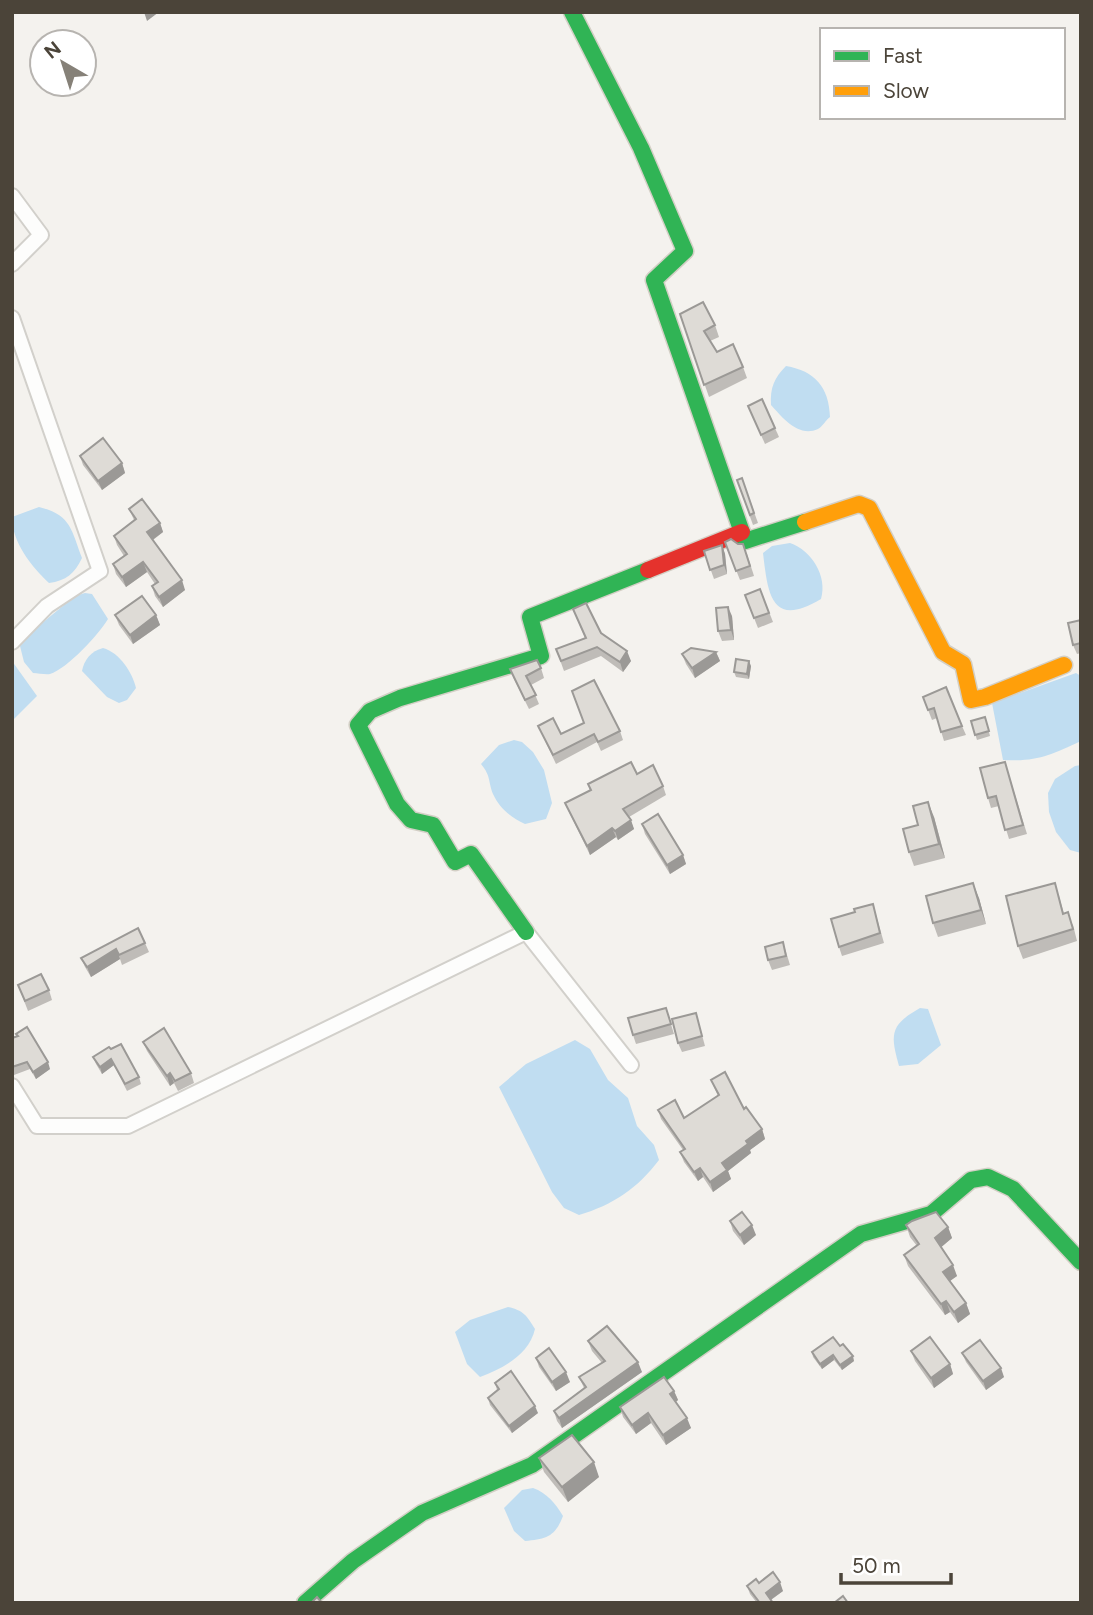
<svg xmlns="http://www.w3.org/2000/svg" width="1093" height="1615" font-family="Figtree,sans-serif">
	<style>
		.water { fill: #c0ddf1 }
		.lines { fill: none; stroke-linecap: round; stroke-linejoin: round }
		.street-casing { stroke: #d2d0cb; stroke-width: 18 }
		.fast-casing { stroke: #d3cfc5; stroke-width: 19 }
		.slow-casing { stroke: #d3cfc5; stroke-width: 19 }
		.jam-casing { stroke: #d3cfc5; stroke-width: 19 }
		.street { stroke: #fdfdfc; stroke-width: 14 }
		.fast { stroke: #30b455; stroke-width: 16 }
		.slow { stroke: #ff9f0a; stroke-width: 16 }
		.jam { stroke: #e5322d; stroke-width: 16 }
		.wall { fill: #bfbcb8 }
		.shaded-wall { fill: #9b9996 }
		.building { fill: #dedbd6; stroke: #9b9996; stroke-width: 2 }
	</style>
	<rect width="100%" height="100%" fill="#f4f2ee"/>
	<g class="water">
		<path d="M786,366C815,371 829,387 830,417C826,420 822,427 818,429C798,438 782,417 771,405C770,388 774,378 786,366Z"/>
		<path d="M39,507C71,515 71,529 82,558C75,573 66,581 49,583C31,566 12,542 12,517Z"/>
		<path d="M790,543C811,550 828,576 821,599C771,629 768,594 763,553L772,546Z"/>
		<path d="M85,593L92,594L108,619C99,634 67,669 50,674C46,675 38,673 33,673L24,662L19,642L75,596Z"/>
		<path d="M103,648C120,653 132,672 136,688L127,700L119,703L107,697L82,671C84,660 91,651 103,648Z"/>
		<polygon points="12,661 37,696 12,721"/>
		<path d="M1076,673L1081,676V741C1051,755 1037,762 1003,760L992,703Z"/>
		<path d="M514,740L522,742L533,752L544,770L552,803L546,819L525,824C511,817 500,809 493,794C488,781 491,776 481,764L499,745Z"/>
		<polygon points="1081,765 1081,853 1070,850 1056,832 1049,812 1048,793 1055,779 1075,766"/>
		<path d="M920,1008L928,1009L941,1045L918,1064L899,1066C890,1034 890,1025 920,1008Z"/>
		<path d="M575,1040L590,1049L608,1080L628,1098L637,1126L654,1145L659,1160C638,1188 613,1205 579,1215L564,1208L552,1192L499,1087L526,1064Z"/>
		<path d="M508,1307C523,1310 527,1316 535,1329C529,1355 503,1368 480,1377L467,1364L455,1332L470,1320Z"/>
		<path d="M533,1488C547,1493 555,1503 563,1516C555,1537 546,1539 525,1541L514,1531L504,1508L522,1490Z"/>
	</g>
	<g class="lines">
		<defs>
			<g id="street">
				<polyline points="12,196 41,235 12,264"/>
				<polyline points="12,318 100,571 47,606 12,642"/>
				<polyline points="12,1086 37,1126 128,1126 526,932 631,1065"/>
			</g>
			<g id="fast">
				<polyline points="572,12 641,148 685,251 654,280 745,541 805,522"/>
				<polyline points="526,932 471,854 455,862 433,825 411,820 397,804 358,725 370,711 400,698 541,656 530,617 648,570"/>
				<polyline points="305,1603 353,1561 422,1513 532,1465 861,1234 931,1214 971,1180 988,1177 1013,1189 1081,1262"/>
			</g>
			<polyline id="slow" points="805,522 859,504 869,508 943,652 963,664 971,700 985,697 1064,665"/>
			<polyline id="jam" points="648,570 742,532"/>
		</defs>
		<use href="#street" class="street-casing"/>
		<use href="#fast" class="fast-casing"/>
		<use href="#slow" class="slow-casing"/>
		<use href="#jam" class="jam-casing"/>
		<use href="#street" class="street"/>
		<use href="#fast" class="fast"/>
		<use href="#slow" class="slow"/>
		<use href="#jam" class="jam"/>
	</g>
	<g class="wall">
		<polygon points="680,314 715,325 719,337 710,341 717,352 743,367 747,378 709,397"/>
		<polygon points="748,406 775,428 779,437 765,444"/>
		<polygon points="80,456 122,463 125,473 102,490 83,465"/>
		<polygon points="742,478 758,523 753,525 737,480"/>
		<polygon points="129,509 160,523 163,532 153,540 185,590 163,607 155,596 152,586 155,584 147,572 126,587 116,574 113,564 124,556 117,545 114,536 134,520"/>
		<polygon points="725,542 747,554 754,576 740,580"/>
		<polygon points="722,545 725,554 727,574 714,579 704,551"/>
		<polygon points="760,589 773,622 758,628 745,595"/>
		<polygon points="573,609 631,661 623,672 601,656 564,671 556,649 585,638"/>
		<polygon points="115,615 156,615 160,625 133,644 119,625"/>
		<polygon points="732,616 734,640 722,641 718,631"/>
		<polygon points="1081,620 1081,653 1077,654 1073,645"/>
		<polygon points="716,652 720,661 695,678 686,664 682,654"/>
		<polygon points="751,666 749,679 736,677 734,672"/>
		<polygon points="541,668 544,678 531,685 539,704 529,709 514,679 510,669"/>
		<polygon points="923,697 962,726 966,735 944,741 937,718 932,720"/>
		<polygon points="985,717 990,736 977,740 971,721"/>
		<polygon points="538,726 561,734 620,731 623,740 601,751 597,742 556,764"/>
		<polygon points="1005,762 1027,834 1009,839 999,806 991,808 988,798"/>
		<polygon points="637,774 663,786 666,795 629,817 634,829 618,840 616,837 590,855 569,812 565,803 590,790 588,784"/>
		<polygon points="934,817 945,858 914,866 909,852 918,825"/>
		<polygon points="642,824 683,855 686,864 670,874 645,834"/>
		<polygon points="1059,896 1064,914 1073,925 1077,941 1023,959 1018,946"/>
		<polygon points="979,898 986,924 938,937 933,923"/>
		<polygon points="873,904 884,943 842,956 839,947 855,912"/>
		<polygon points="783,942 790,965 772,970 768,960"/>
		<polygon points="145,943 149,952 122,965 120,959 91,977 85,967 81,958"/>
		<polygon points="18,985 49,990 52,1000 28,1011"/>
		<polygon points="666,1008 674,1034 636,1044 633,1035"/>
		<polygon points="696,1013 705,1046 682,1052 678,1043"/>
		<polygon points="12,1038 50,1069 36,1079 30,1069 14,1075 12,1069"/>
		<polygon points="143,1042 191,1073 194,1083 178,1091 174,1083 170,1086 147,1051"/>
		<polygon points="109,1047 139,1077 141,1084 127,1091 114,1065 102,1074 96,1064 93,1057"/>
		<polygon points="711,1080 744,1109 762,1129 765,1139 750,1150 751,1153 728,1171 731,1179 713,1192 703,1177 698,1181 684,1162 680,1152 683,1150 661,1119 658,1110 684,1118 718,1096"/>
		<polygon points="730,1221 756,1235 744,1245 733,1231"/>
		<polygon points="906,1225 948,1227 952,1238 941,1247 957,1276 950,1281 966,1303 970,1314 958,1323 950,1312 945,1315 908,1266 904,1255 917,1246 910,1237"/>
		<polygon points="588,1341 642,1372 562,1428 557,1421 554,1411 584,1388 579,1377 602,1363 592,1351"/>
		<polygon points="911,1351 950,1364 953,1374 934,1388 915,1361"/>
		<polygon points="812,1352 854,1361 842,1370 834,1360 822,1369 813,1357"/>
		<polygon points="962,1353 1004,1377 986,1390 966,1362"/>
		<polygon points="536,1358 570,1382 556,1391 539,1367"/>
		<polygon points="495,1383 538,1413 512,1433 490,1405 488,1398 497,1390"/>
		<polygon points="674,1391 678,1400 676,1402 691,1428 666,1445 651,1423 636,1434 623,1417 620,1407"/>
		<polygon points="539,1458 599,1477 568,1502 544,1472"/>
		<polygon points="759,1583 783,1591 771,1600 773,1603 757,1603 750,1594 747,1586"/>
	</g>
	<g class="shaded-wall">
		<polygon points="144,12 159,12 147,21"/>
		<polygon points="122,463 125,473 102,490 98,481"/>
		<polygon points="160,523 163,532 151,541 147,532"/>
		<polygon points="722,545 725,554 727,574 724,565"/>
		<polygon points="143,562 147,572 126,587 122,577"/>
		<polygon points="182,580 185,590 163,607 159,597"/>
		<polygon points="728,607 732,616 734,640 731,630"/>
		<polygon points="156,615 160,625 133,644 130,635"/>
		<polygon points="627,651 631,661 623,672 620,662"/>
		<polygon points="716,652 720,661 695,678 692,668"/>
		<polygon points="749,661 751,666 749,679 747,674"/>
		<polygon points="928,802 934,817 945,858 939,844"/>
		<polygon points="631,820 634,829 618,840 615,831"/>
		<polygon points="612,828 616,837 590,855 587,846"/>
		<polygon points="683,855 686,864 670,874 667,865"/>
		<polygon points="973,883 979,898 986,924 981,910"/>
		<polygon points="116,949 120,959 91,977 87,967"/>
		<polygon points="111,1059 114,1065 102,1074 100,1067"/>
		<polygon points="48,1062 50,1069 36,1079 33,1072"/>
		<polygon points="170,1073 174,1083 170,1086 167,1076"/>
		<polygon points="762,1129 765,1139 750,1150 751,1153 728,1171 731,1179 713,1192 710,1182 722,1163 746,1141"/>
		<polygon points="700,1168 703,1177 698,1181 694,1172"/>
		<polygon points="752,1225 756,1235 744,1245 740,1235"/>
		<polygon points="948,1227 952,1238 939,1249 935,1238"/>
		<polygon points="953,1265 957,1276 947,1283 943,1272"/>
		<polygon points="946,1301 950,1312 945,1315 941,1304"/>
		<polygon points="966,1303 970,1314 958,1323 954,1312"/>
		<polygon points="833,1355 834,1360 822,1369 820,1364"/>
		<polygon points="853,1356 854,1361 842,1370 840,1365"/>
		<polygon points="638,1362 642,1372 562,1428 559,1418"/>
		<polygon points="950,1364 953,1374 934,1388 931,1378"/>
		<polygon points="1001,1368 1004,1377 986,1390 983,1381"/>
		<polygon points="566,1372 570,1382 556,1391 552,1382"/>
		<polygon points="674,1391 678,1400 674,1403 670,1394"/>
		<polygon points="535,1406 538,1413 512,1433 509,1426"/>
		<polygon points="648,1413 651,1423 636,1434 632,1425"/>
		<polygon points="687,1418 691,1428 666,1445 663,1435"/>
		<polygon points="594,1462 599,1477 568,1502 562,1487"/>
		<polygon points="780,1582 783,1591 769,1601 766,1593"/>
	</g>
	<g class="building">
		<polygon points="703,302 715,325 704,331 717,352 733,344 743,367 704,385 680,314"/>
		<polygon points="762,399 775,428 761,435 748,406"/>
		<polygon points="103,438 122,463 98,481 80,456"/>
		<polygon points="742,478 754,513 750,515 737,480"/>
		<polygon points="142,499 160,523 147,532 182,580 159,597 152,586 158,582 143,562 122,577 113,564 127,554 114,536 136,519 129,509"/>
		<polygon points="731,539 738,544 743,544 750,566 736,571 725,542"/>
		<polygon points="722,545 724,565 710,570 704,551"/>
		<polygon points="760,589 769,613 754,618 745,595"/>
		<polygon points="142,596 156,615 130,635 115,615"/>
		<polygon points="586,603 601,633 627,651 620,662 597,647 561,661 556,649 586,638 573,609"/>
		<polygon points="728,607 731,630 718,631 716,608"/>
		<polygon points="1081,620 1081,643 1073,645 1068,623"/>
		<polygon points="691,648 716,652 692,668 682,654"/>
		<polygon points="736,659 749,661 747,674 734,672"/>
		<polygon points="537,660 541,668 526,676 536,695 525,700 510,669"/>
		<polygon points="594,680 620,731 598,742 594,734 553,755 538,726 553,718 561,734 584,723 572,691"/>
		<polygon points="946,687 962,726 941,732 934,708 928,710 923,697"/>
		<polygon points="985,717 989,731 975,735 971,721"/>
		<polygon points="631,762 637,774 653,765 663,786 623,809 631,820 615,831 612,828 587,846 565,803 591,790 588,784"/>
		<polygon points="1005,762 1023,825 1005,830 996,796 988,798 980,768"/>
		<polygon points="928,802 939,844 909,852 903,829 918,825 913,806"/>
		<polygon points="658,814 683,855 667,865 642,824"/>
		<polygon points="973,883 981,910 933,923 926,896"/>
		<polygon points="1055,883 1063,914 1068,912 1073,929 1018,946 1006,896"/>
		<polygon points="873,904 880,933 839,947 831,919 855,912 854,909"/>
		<polygon points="138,928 145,943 119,955 116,949 87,967 81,958"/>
		<polygon points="783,942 786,956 768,960 765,947"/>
		<polygon points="41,974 49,990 25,1001 18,985"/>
		<polygon points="666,1008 671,1024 633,1035 628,1018"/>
		<polygon points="696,1013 702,1036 678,1043 672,1019"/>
		<polygon points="27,1027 48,1062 33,1072 27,1062 12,1067 12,1038 18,1036 16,1034"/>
		<polygon points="164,1028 191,1073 175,1081 170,1073 167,1076 143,1042"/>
		<polygon points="121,1044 139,1077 125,1084 111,1059 100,1067 93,1057 109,1047 111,1049"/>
		<polygon points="725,1072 744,1109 746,1107 762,1129 746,1141 748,1144 722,1163 727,1170 710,1182 700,1168 694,1172 680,1152 685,1149 658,1110 675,1100 684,1118 719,1095 711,1080"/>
		<polygon points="742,1212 752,1225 740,1235 730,1221"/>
		<polygon points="936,1212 948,1227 935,1238 953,1265 943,1272 966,1303 954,1312 946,1301 941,1304 904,1255 919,1244 906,1225 912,1221"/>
		<polygon points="607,1326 638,1362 559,1418 554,1411 586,1387 579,1377 605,1361 588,1341"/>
		<polygon points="833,1337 840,1346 843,1344 853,1356 840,1365 833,1355 820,1364 812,1352"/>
		<polygon points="930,1337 950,1364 931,1378 911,1351"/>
		<polygon points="980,1340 1001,1368 983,1381 962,1353"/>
		<polygon points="549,1348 566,1372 552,1382 536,1358"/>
		<polygon points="511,1371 535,1406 509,1426 488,1398 499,1389 495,1383"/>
		<polygon points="664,1377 674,1391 670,1394 687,1418 663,1435 648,1413 632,1425 620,1407"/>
		<polygon points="572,1435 594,1462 562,1487 539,1458"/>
		<polygon points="773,1572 780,1582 766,1593 773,1603 760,1603 747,1586 756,1579 759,1583"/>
		<polygon points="843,1596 848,1603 834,1603"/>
		<polygon points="317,1597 322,1603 311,1603"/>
	</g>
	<rect width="1093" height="1615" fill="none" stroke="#4b4439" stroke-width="28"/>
	<rect x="820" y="28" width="245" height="91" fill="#ffffff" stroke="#b7b4b0" stroke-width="2"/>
	<rect x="834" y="51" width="35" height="10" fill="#30b455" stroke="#b7b4b0" stroke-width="2"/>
	<text x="883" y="63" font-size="21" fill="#4b4439">Fast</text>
	<rect x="834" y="86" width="35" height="10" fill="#ff9f0a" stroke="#b7b4b0" stroke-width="2"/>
	<text x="883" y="98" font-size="21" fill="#4b4439">Slow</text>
	<g transform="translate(63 63) rotate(321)"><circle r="33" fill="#ffffff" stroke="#b7b4b0" stroke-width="2"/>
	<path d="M0-5L12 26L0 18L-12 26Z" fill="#868178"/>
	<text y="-10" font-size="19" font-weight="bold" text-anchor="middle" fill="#4b4439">N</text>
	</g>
	<path d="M841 1573v10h110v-10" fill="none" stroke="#4b4439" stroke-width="3.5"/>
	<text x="852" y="1573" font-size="21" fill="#4b4439" stroke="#ffffff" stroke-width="5" paint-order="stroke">50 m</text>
</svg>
